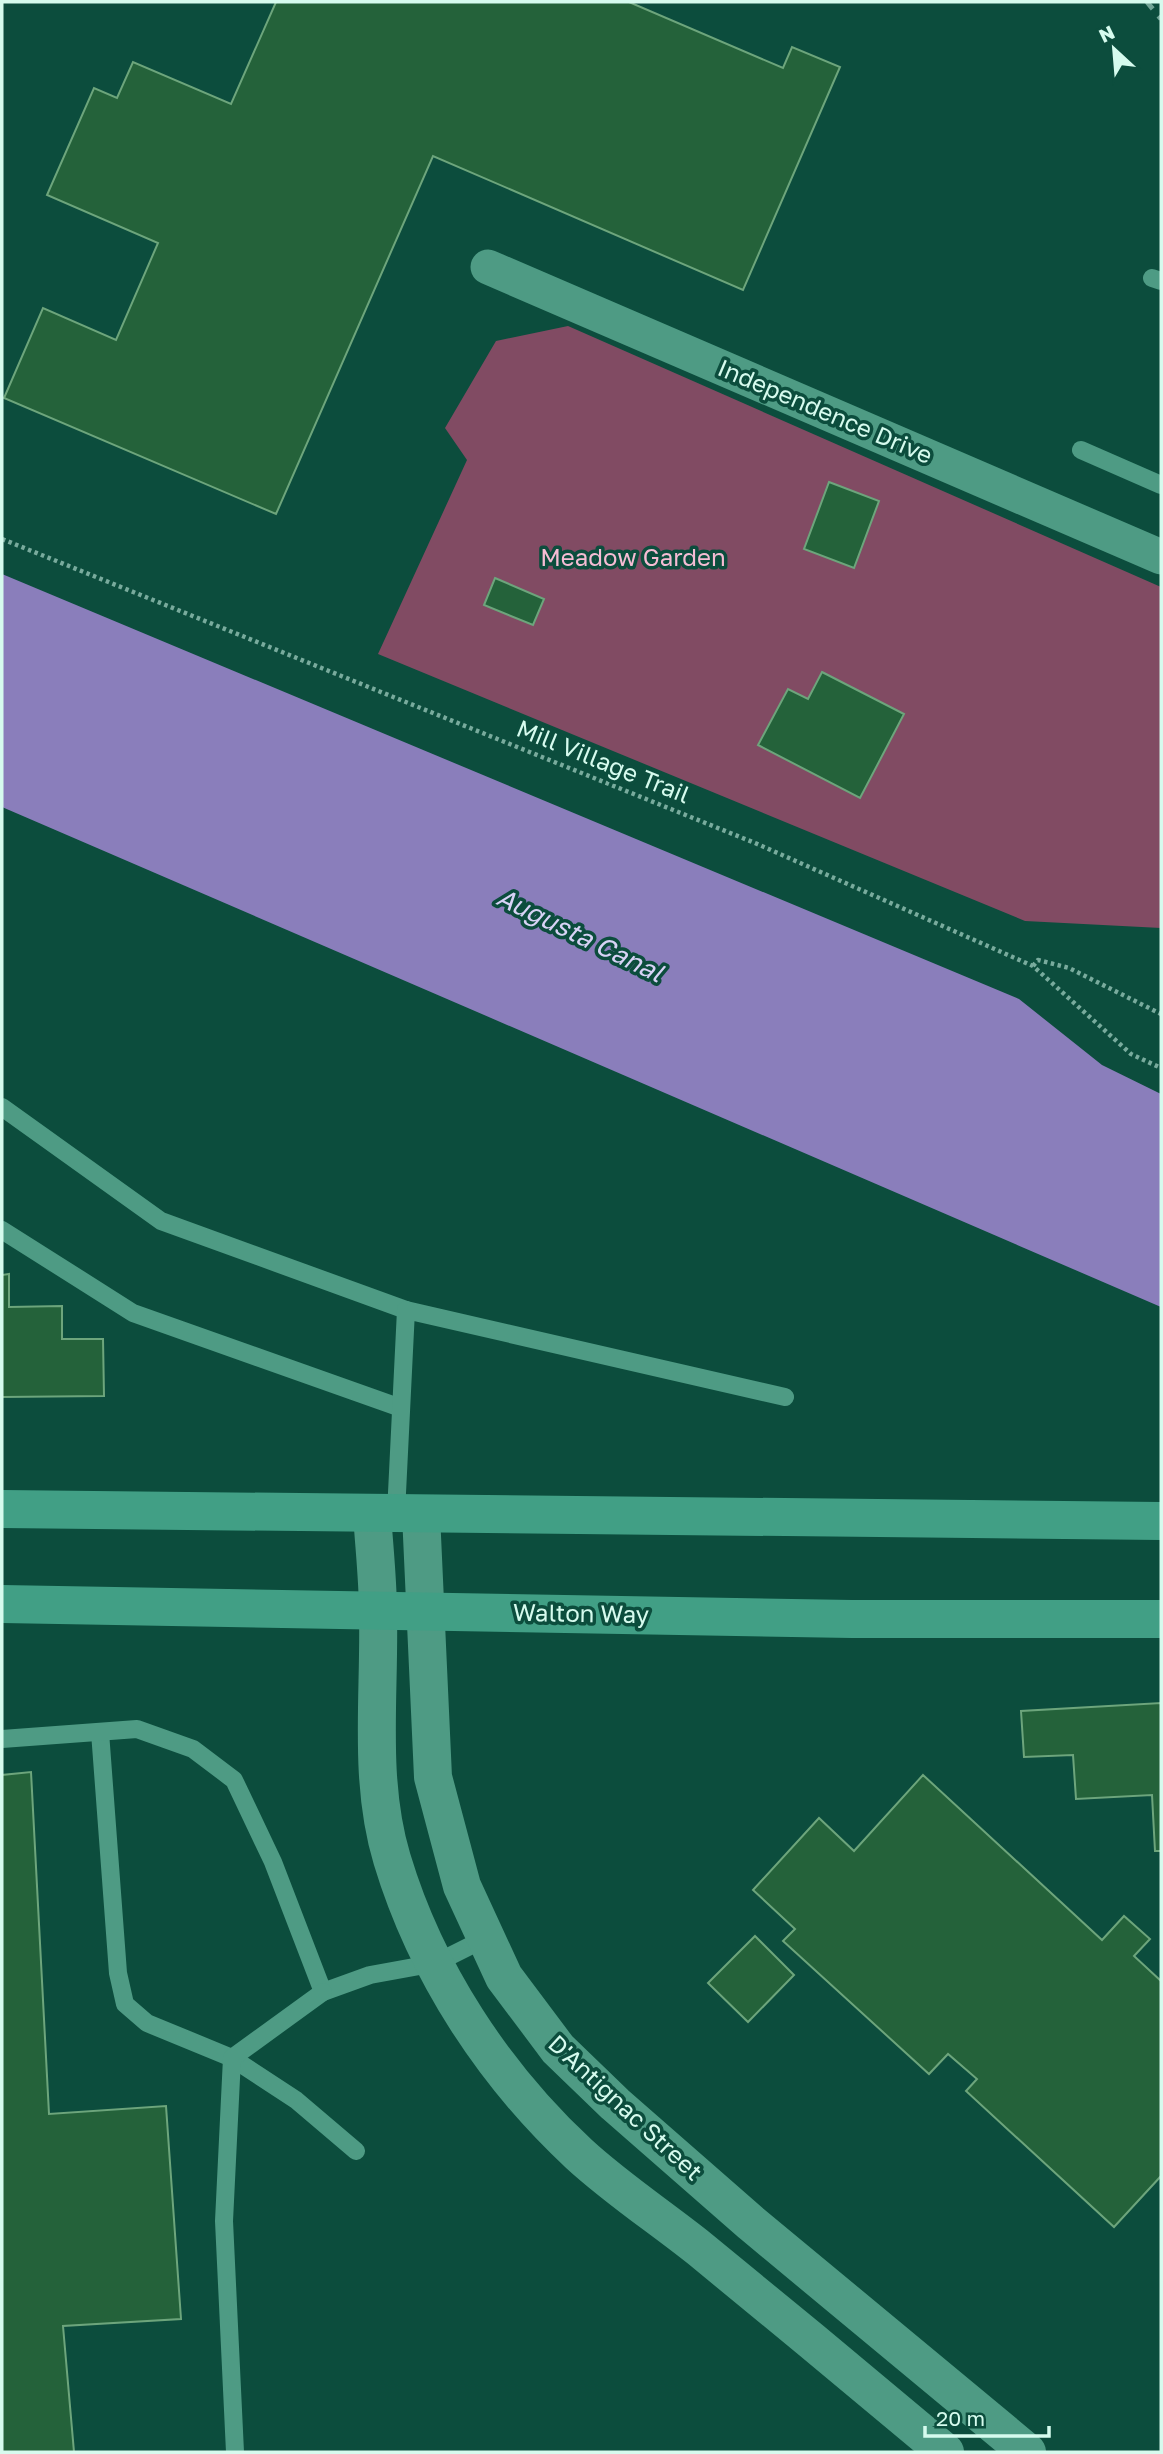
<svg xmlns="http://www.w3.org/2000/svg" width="1163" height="2454" font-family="'Golos Text',sans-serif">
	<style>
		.green { fill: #814b63 }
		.water { fill: #8a7ebb }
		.building { fill: #24623a; stroke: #6da57c; stroke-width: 2 }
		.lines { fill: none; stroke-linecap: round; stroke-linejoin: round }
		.path { stroke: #79ab9d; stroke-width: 4.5; stroke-dasharray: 3.5 3.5; stroke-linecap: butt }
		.service { stroke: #4e9b84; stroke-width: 18 }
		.minor { stroke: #4e9b84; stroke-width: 35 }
		.tertiary { stroke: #4e9b84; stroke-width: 38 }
		.primary { stroke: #419f85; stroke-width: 38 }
		.rail { stroke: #71a496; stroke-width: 5; stroke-dasharray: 9 9; stroke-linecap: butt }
		.labels { text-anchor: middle; stroke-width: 7; stroke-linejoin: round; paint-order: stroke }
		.street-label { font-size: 24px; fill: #d6fbee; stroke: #0c4d3d }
		.park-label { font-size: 24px; fill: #f6bcd4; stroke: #0c4d3d }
		.water-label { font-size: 26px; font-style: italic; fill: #d8d3f6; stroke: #0c4d3d }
	</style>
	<rect width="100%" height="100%" fill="#0c4d3d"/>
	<polygon class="green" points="568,326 1161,587 1161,928 1025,921 378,654 467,460 445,428 496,341"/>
	<polygon class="water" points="2,574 1019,999 1102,1065 1161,1094 1161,1307 2,807"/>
	<g class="building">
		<polygon points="276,2 629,2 783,68 792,47 840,67 743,290 433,156 276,514 4,398 43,308 116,340 158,243 47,195 94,88 117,98 133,62 231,104"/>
		<polygon points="829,482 879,501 854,568 804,549"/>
		<polygon points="495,578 544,599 533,625 484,605"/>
		<polygon points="822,672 904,714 860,798 758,745 788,689 808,699"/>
		<polygon points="9,1274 9,1307 62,1306 62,1339 103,1339 104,1396 2,1397 2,1275"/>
		<polygon points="1161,1703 1161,1851 1155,1851 1152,1795 1076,1799 1073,1755 1024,1757 1021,1711"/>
		<polygon points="31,1772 49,2114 166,2106 181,2319 63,2326 74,2452 2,2452 2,1775"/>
		<polygon points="923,1775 1102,1940 1124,1916 1150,1939 1134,1956 1161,1981 1161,2176 1114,2227 966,2091 977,2079 948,2054 929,2074 783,1941 795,1929 753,1890 819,1818 854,1851"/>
		<polygon points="755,1936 794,1975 748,2022 708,1983"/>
	</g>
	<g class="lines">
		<g class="path">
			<polyline points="2,539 755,843 1033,966 1131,1054 1161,1068"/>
			<polyline points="1033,966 1038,960 1069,968 1161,1014"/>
		</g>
		<g class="service">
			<polyline points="1152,278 1161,281"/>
			<polyline points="1081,450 1161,485"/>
			<polyline points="2,1107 161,1221 406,1310"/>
			<polyline points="2,1230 133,1313 401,1408"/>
			<polyline points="396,1513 406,1310 785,1397"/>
			<polyline points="100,1732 118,1973 125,2004 147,2023 232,2058 296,2100 356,2151"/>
			<polyline points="2,1739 137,1729 193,1749 234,1780 273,1862 323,1992 370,1975 436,1963 486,1938"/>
			<polyline points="235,2452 224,2221 232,2058 323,1992"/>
		</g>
		<polyline class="minor" points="488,267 1161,557"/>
		<g class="tertiary">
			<path d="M372,1513C374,1546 378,1580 378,1613C380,1694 368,1780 392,1859C426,1972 494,2075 579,2154C617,2189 660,2217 700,2249C782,2316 864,2384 945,2452"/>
			<polyline points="421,1514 433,1777 462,1886 504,1977 558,2049 615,2104 751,2223 1027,2452"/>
		</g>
		<g class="primary">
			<polyline points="2,1509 1161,1521"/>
			<polyline points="2,1604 852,1619 1161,1619"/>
		</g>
		<polyline class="rail" points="1147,2 1161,19"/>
	</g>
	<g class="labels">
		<g class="street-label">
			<text transform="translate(825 412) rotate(23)" y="8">Independence Drive</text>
			<text transform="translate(603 762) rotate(22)" y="8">Mill Village Trail</text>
			<text transform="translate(581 1614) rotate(1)" y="8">Walton Way</text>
			<text transform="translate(625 2108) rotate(43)" y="8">D'Antignac Street</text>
		</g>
		<g class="park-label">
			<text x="633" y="566">Meadow Garden</text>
		</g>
		<g class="water-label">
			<text transform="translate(580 935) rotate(26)" y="9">Augusta Canal</text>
		</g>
	</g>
	<rect width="1163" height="2454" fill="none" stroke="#d6fbee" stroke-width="7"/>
	<g transform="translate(1114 49) rotate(334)" stroke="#0c4d3d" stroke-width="5" paint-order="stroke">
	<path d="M0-5L12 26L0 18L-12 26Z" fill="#d6fbee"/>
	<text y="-10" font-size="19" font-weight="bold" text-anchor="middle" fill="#d6fbee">N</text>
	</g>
	<path d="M925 2426v10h124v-10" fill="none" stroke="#d6fbee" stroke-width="3.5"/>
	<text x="936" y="2426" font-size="21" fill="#d6fbee" stroke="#0c4d3d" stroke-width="5" paint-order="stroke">20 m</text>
</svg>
